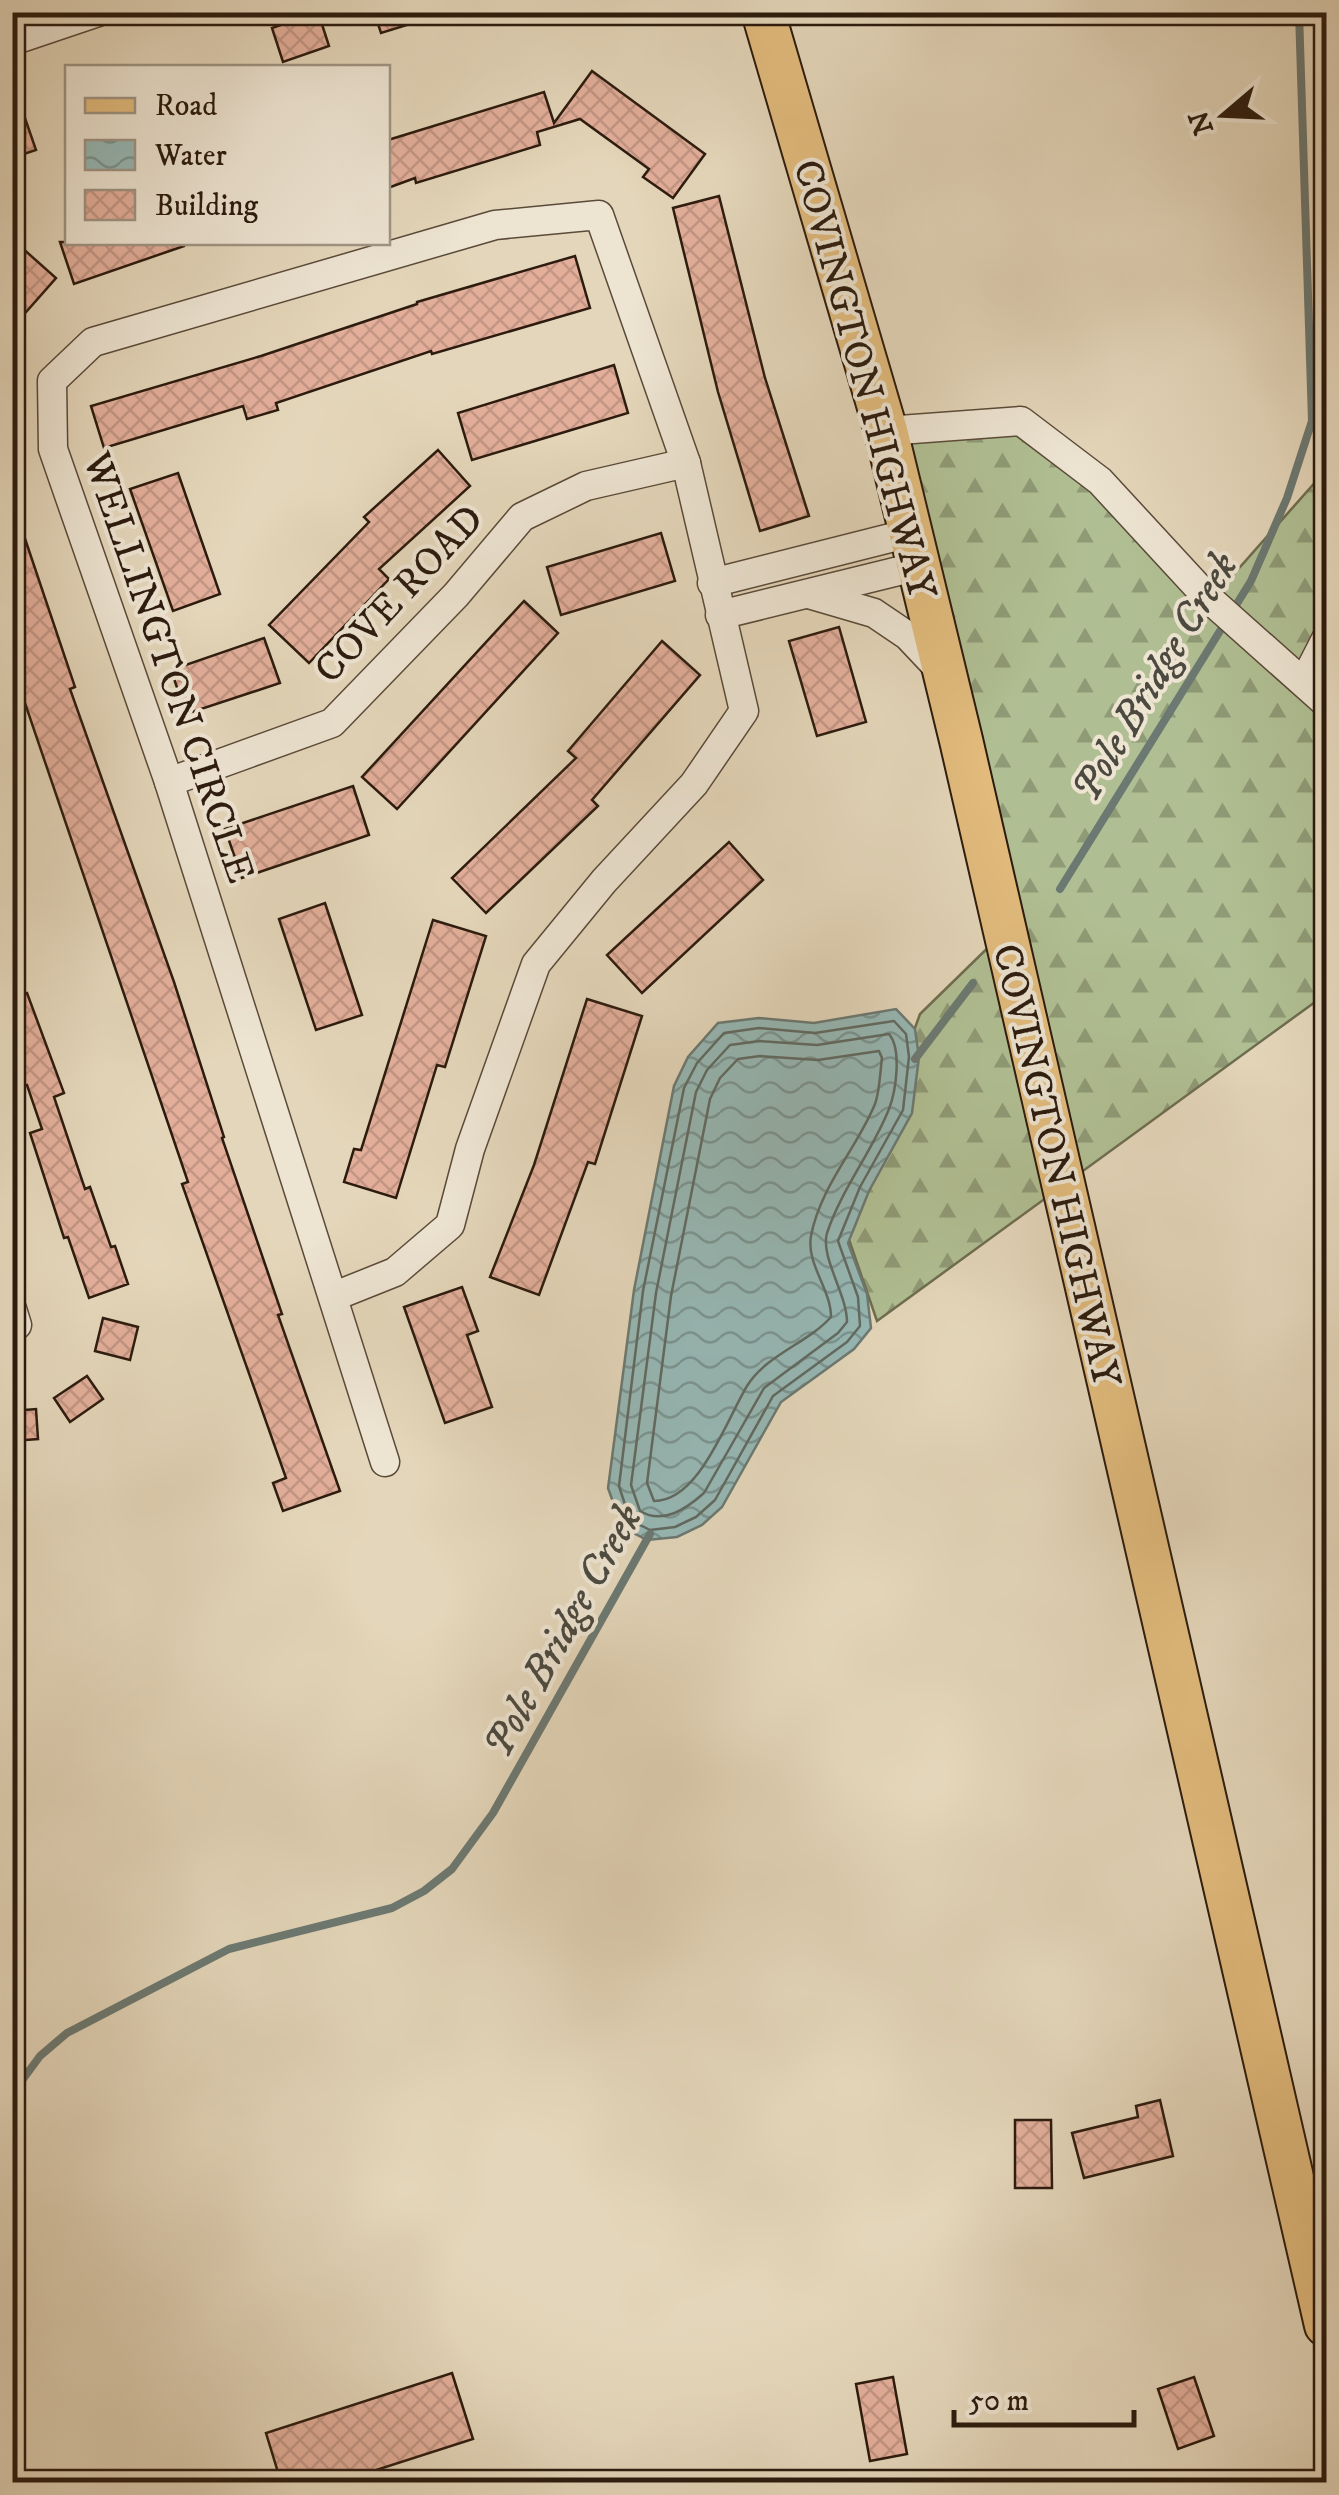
<svg xmlns="http://www.w3.org/2000/svg" width="1339" height="2495" font-family="'IM FELL DW Pica',serif">
	<style>
		.forest { fill: url(#forest-firs); stroke: #6e6d50; stroke-width: 2.5 }
		.water { fill: url(#water-waves); stroke: #6c7972; stroke-width: 2.5 }
		.lines { fill: none; stroke-linecap: round; stroke-linejoin: round }
		.shore { stroke: #616a62; stroke-width: 2.5 }
		.stream { stroke: #6c7972; stroke-width: 8 }
		.building { fill: url(#building-cross-hatch); stroke: #2c1b0e; stroke-width: 2.5 }
		.street-casing { stroke: #5a4a39; stroke-width: 31 }
		.primary-casing { stroke: #2c1b0e; stroke-width: 46 }
		.street { stroke: #ede4d2; stroke-width: 28 }
		.primary { stroke: #e2bb7d; stroke-width: 42 }
		.labels { text-anchor: middle; stroke-width: 8; stroke-linejoin: round; paint-order: stroke }
		.street-label { font-size: 40px; fill: #2c1b0e; stroke: #ede4d2 }
		.water-label { font-size: 42px; font-style: italic; fill: #4c4a40; stroke: #ede4d2 }
	</style>
	<defs>
		<pattern id="forest-firs" width="22" height="20" patternUnits="userSpaceOnUse" patternTransform="scale(2.5)"><rect width="22" height="20" fill="#b0bf93"/><path d="M5 1l3.5 6h-7zM16 11l3.5 6h-7z" fill="#8f9a76"/></pattern>
		<pattern id="water-waves" width="16" height="10" patternUnits="userSpaceOnUse" patternTransform="scale(2.5)"><rect width="16" height="10" fill="#96b8b5"/><path d="M0 5q4-4 8 0t8 0" fill="none" stroke="#7b9592"/></pattern>
		<pattern id="building-cross-hatch" width="8" height="8" patternUnits="userSpaceOnUse" patternTransform="scale(2.5)"><rect width="8" height="8" fill="#e3af9b"/><path d="M0 0l8 8M0 8l8-8" fill="none" stroke="#c39684"/></pattern>
	</defs>
	<rect width="100%" height="100%" fill="#e4d6ba"/>
	<filter id="stains"><feTurbulence type="fractalNoise" baseFrequency=".002" numOctaves="4"/><feColorMatrix values="0 0 0 0 .2 0 0 0 0 .09 0 0 0 0 .02 0 0 0 .5 -.17"/></filter>
	<radialGradient id="worn" r=".72"><stop offset=".6" stop-color="#630" stop-opacity="0"/><stop offset="1" stop-color="#630" stop-opacity=".3"/></radialGradient>
	<polygon class="forest" points="1021,421 1210,601 1326,470 1326,994 877,1321 844,1225 920,1014 1002,934 902,432"/>
	<polygon class="water" points="896,1009 915,1029 919,1057 912,1113 869,1191 848,1243 867,1294 871,1328 854,1349 781,1402 722,1507 702,1525 677,1537 647,1540 622,1527 608,1488 634,1290 674,1086 688,1057 718,1023 759,1018 814,1023"/>
	<g class="lines">
		<g class="shore">
			<polygon points="894,1021 906,1034 909,1057 903,1110 860,1187 838,1241 858,1297 860,1326 847,1342 773,1396 715,1500 696,1517 675,1527 650,1530 630,1520 619,1486 643,1291 684,1088 697,1063 724,1033 759,1028 815,1033"/>
			<path d="M889,1034C902,1049 896,1091 889,1109C872,1152 842,1188 827,1233C820,1257 847,1294 847,1322L838,1333L764,1388L704,1493C686,1509 663,1525 640,1511L631,1485L656,1293L696,1092L707,1070L730,1045L760,1041L817,1045Z"/>
			<path d="M879,1051L882,1058C880,1072 880,1090 875,1104C857,1148 820,1187 811,1236C806,1264 831,1289 831,1317C808,1343 766,1355 747,1386C726,1421 699,1501 654,1501L647,1483L671,1296L710,1099L720,1078L738,1059L760,1056L818,1060Z"/>
		</g>
		<g class="stream">
			<polyline points="1060,889 1251,581 1287,498 1312,421 1299,12"/>
			<polyline points="915,1059 973,983"/>
			<polyline points="12,2094 40,2056 67,2033 229,1949 392,1908 424,1891 452,1869 493,1813 650,1534"/>
		</g>
	</g>
	<g class="building">
		<polygon points="318,12 329,46 283,62 272,28"/>
		<polygon points="374,12 432,12 433,17 381,33"/>
		<polygon points="592,71 705,154 673,198 643,177 649,169 580,119 537,132 540,145 416,183 415,178 388,188 388,140 544,92 554,123"/>
		<polygon points="12,92 16,92 36,150 12,158"/>
		<polygon points="719,196 765,378 809,516 760,531 718,392 673,208"/>
		<polygon points="12,239 56,278 12,328"/>
		<polygon points="60,242 184,242 184,246 74,284"/>
		<polygon points="575,256 590,308 432,354 431,351 276,403 278,410 247,419 243,406 104,448 91,406 261,356 417,304 417,302"/>
		<polygon points="614,365 628,413 472,460 458,413"/>
		<polygon points="438,450 470,486 379,569 389,579 309,663 269,625 369,522 364,517"/>
		<polygon points="178,473 220,594 173,611 130,489"/>
		<polygon points="16,512 75,687 70,689 174,982 224,1137 222,1138 282,1314 278,1315 340,1491 283,1511 273,1483 286,1478 182,1184 188,1182 12,665 12,513"/>
		<polygon points="661,533 675,581 561,615 547,567"/>
		<polygon points="524,601 558,633 397,809 362,777"/>
		<polygon points="839,627 866,722 817,736 789,641"/>
		<polygon points="264,638 280,683 186,714 171,670"/>
		<polygon points="662,641 700,675 592,800 598,806 486,913 452,878 576,758 568,751"/>
		<polygon points="353,786 369,835 242,878 225,829"/>
		<polygon points="729,842 763,880 642,993 607,955"/>
		<polygon points="325,903 362,1015 316,1030 279,919"/>
		<polygon points="433,920 486,936 445,1067 437,1065 396,1198 344,1182 354,1149 361,1150"/>
		<polygon points="27,993 64,1093 54,1097 85,1189 90,1187 111,1247 115,1246 128,1284 89,1298 68,1237 64,1238 30,1133 42,1129 27,1085 18,1088 12,1072 12,998"/>
		<polygon points="587,999 642,1016 595,1164 588,1162 539,1295 490,1277 534,1165"/>
		<polygon points="462,1287 478,1331 467,1335 492,1407 445,1423 404,1307"/>
		<polygon points="103,1318 138,1327 130,1360 95,1351"/>
		<polygon points="87,1376 103,1399 70,1422 54,1398"/>
		<polygon points="36,1409 38,1439 12,1441 12,1411"/>
		<polygon points="1160,2100 1173,2156 1084,2178 1072,2133 1138,2117 1136,2106"/>
		<polygon points="1015,2120 1051,2120 1052,2188 1015,2188"/>
		<polygon points="452,2373 473,2439 339,2482 281,2482 266,2433"/>
		<polygon points="893,2377 907,2454 870,2461 856,2384"/>
		<polygon points="1194,2377 1214,2436 1178,2449 1158,2389"/>
	</g>
	<g class="lines">
		<defs>
			<g id="street">
				<polyline points="12,41 98,12"/>
				<polyline points="886,431 1021,421 1100,481 1207,597 1326,703"/>
				<polyline points="712,583 910,533"/>
				<polyline points="809,594 874,613 908,636 941,671"/>
				<polyline points="720,615 919,566"/>
				<polyline points="1304,682 1326,639"/>
				<polyline points="169,782 332,723 456,595 522,517 586,486 686,463"/>
				<polyline points="335,1296 395,1272 450,1225 470,1149 536,964 604,881 694,784 744,711 686,463 599,215 495,225 93,342 52,381 53,449 169,782 385,1462"/>
				<polyline points="12,1309 17,1325 12,1327"/>
			</g>
			<polyline id="primary" points="763,12 886,431 961,740 1326,2325"/>
		</defs>
		<use href="#street" class="street-casing"/>
		<use href="#primary" class="primary-casing"/>
		<use href="#street" class="street"/>
		<use href="#primary" class="primary"/>
	</g>
	<g class="labels">
		<g class="street-label">
			<text transform="translate(866 379) rotate(75)" y="14">COVINGTON HIGHWAY</text>
			<text transform="translate(398 593) rotate(-47)" y="14">COVE ROAD</text>
			<text transform="translate(170 667) rotate(71)" y="14">WELLINGTON CIRCLE</text>
			<text transform="translate(1058 1165) rotate(77)" y="14">COVINGTON HIGHWAY</text>
		</g>
		<g class="water-label">
			<text transform="translate(1153 676) rotate(-59)" y="15">Pole Bridge Creek</text>
			<text transform="translate(561 1630) rotate(-61)" y="15">Pole Bridge Creek</text>
		</g>
	</g>
	<rect width="1339" height="2495" fill="none" stroke="#e4d6ba" stroke-width="50"/>
	<rect x="15" y="15" width="1309" height="2465" fill="none" stroke="#2c1b0e" stroke-width="5"/>
	<rect x="25" y="25" width="1289" height="2445" fill="none" stroke="#2c1b0e" stroke-width="2.5"/>
	<rect x="65" y="65" width="325" height="180" fill="#ede4d2" stroke="#a09484" stroke-width="2.5"/>
	<rect x="85" y="98" width="50" height="15" fill="#e2bb7d" stroke="#a09484" stroke-width="2.5"/>
	<text x="155" y="115" font-size="30" fill="#2c1b0e">Road</text>
	<rect x="85" y="140" width="50" height="30" fill="url(#water-waves)" stroke="#a09484" stroke-width="2.5"/>
	<text x="155" y="165" font-size="30" fill="#2c1b0e">Water</text>
	<rect x="85" y="190" width="50" height="30" fill="url(#building-cross-hatch)" stroke="#a09484" stroke-width="2.5"/>
	<text x="155" y="215" font-size="30" fill="#2c1b0e">Building</text>
	<g transform="translate(1224 115) rotate(251)" stroke="#ede4d2" stroke-width="8" paint-order="stroke">
	<path d="M0-8L18 38L0 25L-18 38Z" fill="#2c1b0e"/>
	<text y="-15" font-size="28" font-weight="bold" text-anchor="middle" fill="#2c1b0e">N</text>
	</g>
	<path d="M954 2410v15h180v-15" fill="none" stroke="#2c1b0e" stroke-width="5"/>
	<text x="969" y="2410" font-size="30" fill="#2c1b0e" stroke="#ede4d2" stroke-width="8" paint-order="stroke">50 m</text>
	<rect width="100%" height="100%" filter="url(#stains)"/>
	<rect width="100%" height="100%" fill="url(#worn)"/>
</svg>
